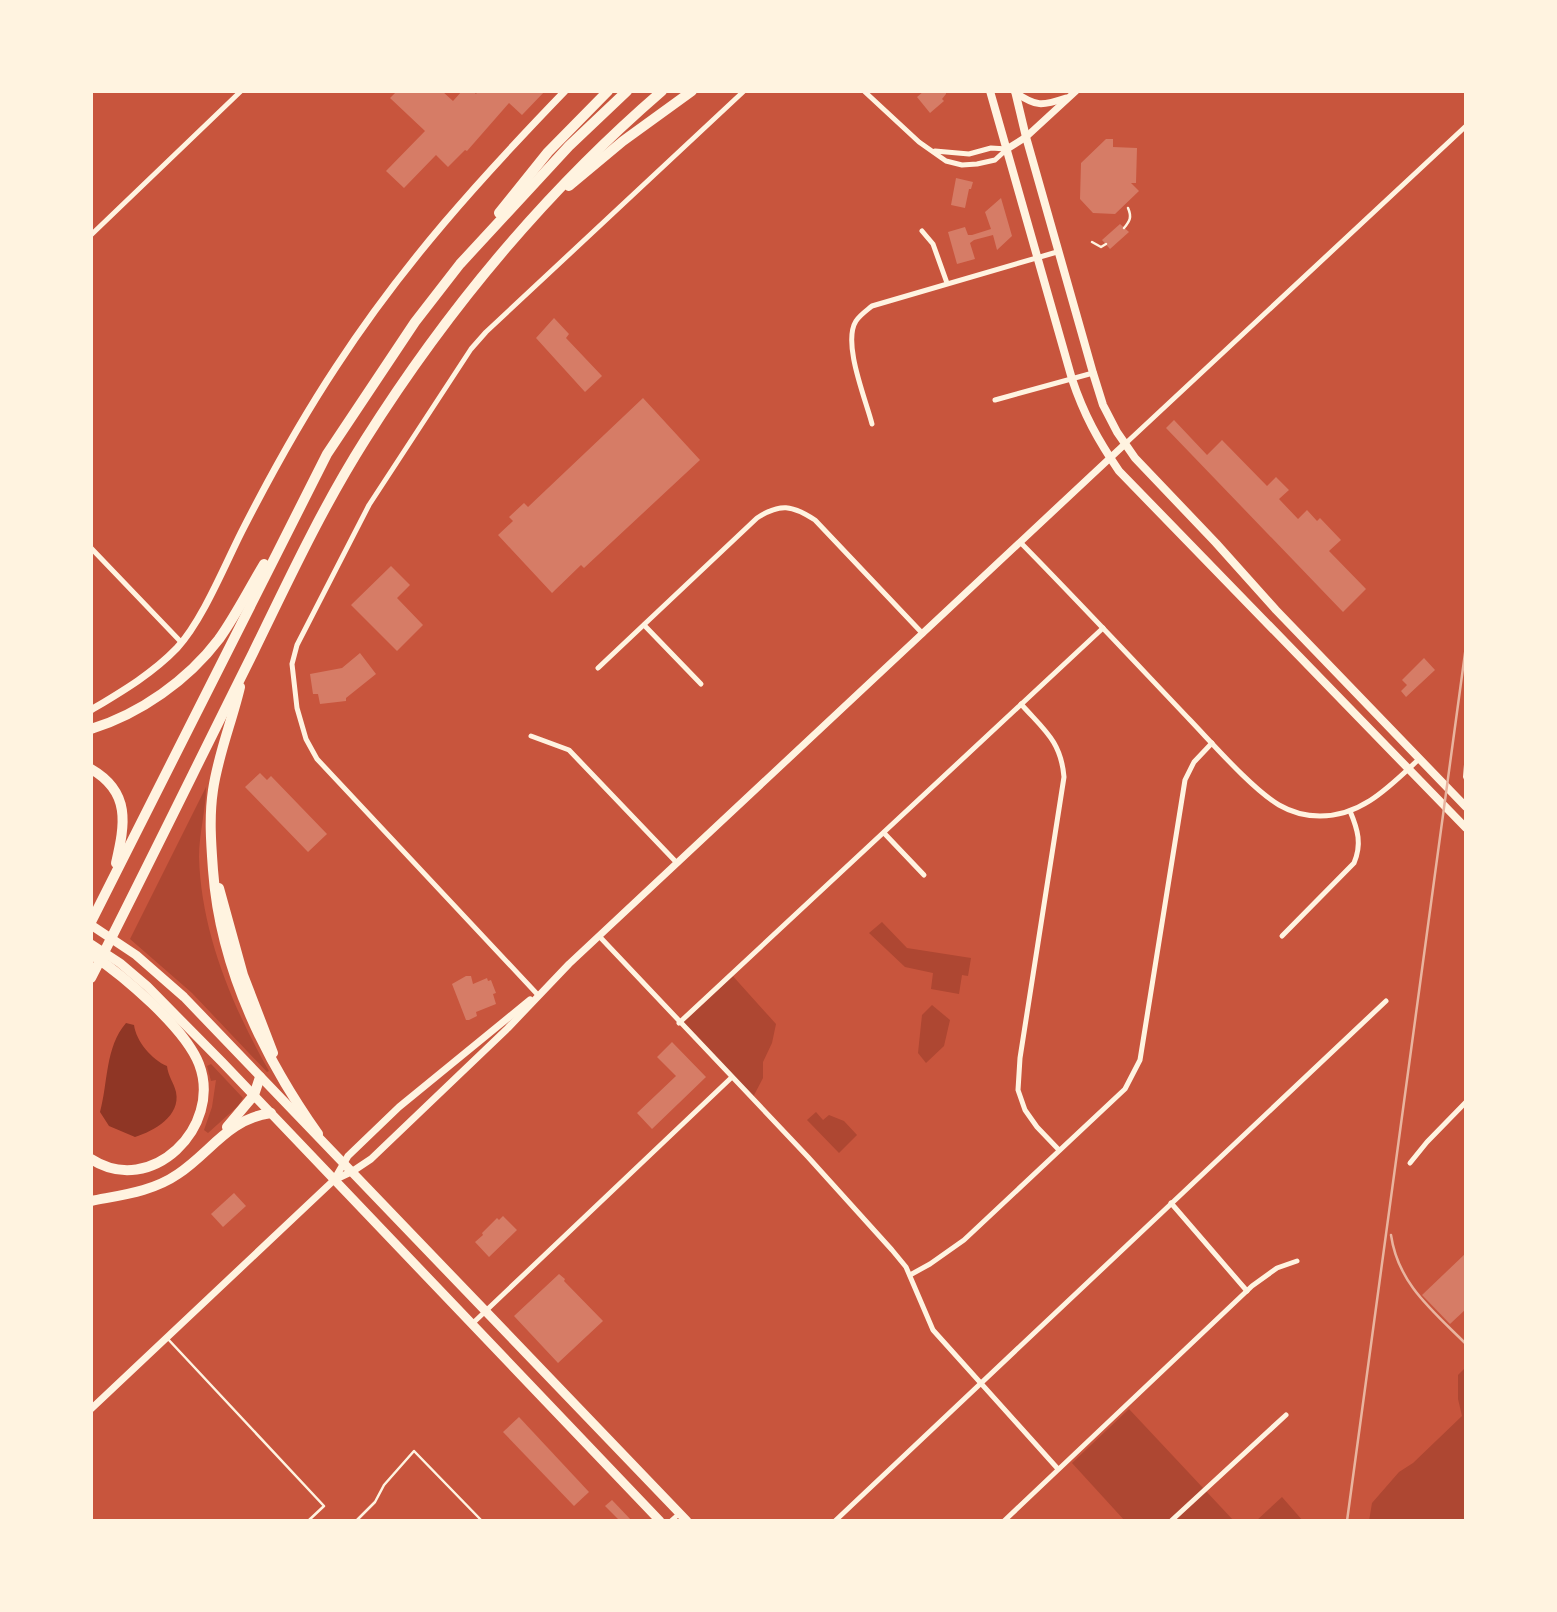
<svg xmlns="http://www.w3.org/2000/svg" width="1557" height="1612" font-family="'Nunito Sans',sans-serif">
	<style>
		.green { fill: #ae4732 }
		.water { fill: #8f3625 }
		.building { fill: #d67c66 }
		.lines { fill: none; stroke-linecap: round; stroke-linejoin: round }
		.path { stroke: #fff3e0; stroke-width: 2 }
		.service { stroke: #fff3e0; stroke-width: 2.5 }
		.minor { stroke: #fff3e0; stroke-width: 5 }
		.tertiary { stroke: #fff3e0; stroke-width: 7 }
		.secondary { stroke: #fff3e0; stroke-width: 8 }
		.primary { stroke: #fff3e0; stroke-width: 9 }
		.motorway { stroke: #fff3e0; stroke-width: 10 }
		.rail { stroke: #e9b49f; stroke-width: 2.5 }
	</style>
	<rect width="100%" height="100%" fill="#c8553d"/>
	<g class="green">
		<path d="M206,787C206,809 199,834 199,857C201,932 232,1006 269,1071L267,1072L192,993L130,939Z"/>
		<polygon points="882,922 907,948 971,958 968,976 962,975 959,994 931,989 933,973 905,967 869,933"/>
		<polygon points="731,974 776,1024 772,1043 763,1062 763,1078 752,1099 679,1023"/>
		<polygon points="932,1005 950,1020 944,1046 926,1063 918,1053 922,1015"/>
		<polygon points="211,1064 243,1098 238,1106 208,1133 204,1130 212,1107 216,1080 211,1081 207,1066"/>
		<polygon points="816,1112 823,1120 829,1115 844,1121 857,1135 839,1153 807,1120"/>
		<polygon points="1466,1367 1466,1521 1369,1521 1372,1503 1399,1472 1413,1463 1462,1416 1458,1399 1458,1375"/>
		<polygon points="1129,1409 1234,1521 1125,1521 1072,1463"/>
		<polygon points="1282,1497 1303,1521 1256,1521"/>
	</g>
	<path class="water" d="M126,1023L134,1025C136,1041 152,1060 167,1066C168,1076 174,1083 176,1092C181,1116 154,1131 135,1137L109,1126L100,1112C108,1084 105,1047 126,1023Z"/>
	<g class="building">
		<polygon points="397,91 442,91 453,101 462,91 473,91 476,94 478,91 545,91 522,115 509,103 467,151 465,150 448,167 436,155 404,188 386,171 425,131 390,98"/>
		<polygon points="924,91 946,91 946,94 942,99 944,101 930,113 917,97"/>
		<polygon points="1106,139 1113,139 1113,147 1137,148 1136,183 1131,183 1139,191 1115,214 1093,213 1080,199 1081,163"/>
		<polygon points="956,178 973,182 971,189 969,189 965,208 951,205"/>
		<polygon points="1001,198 1012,236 997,250 993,235 974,240 970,243 975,259 957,264 948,232 965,227 968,235 972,235 991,229 985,212"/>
		<polygon points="1120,224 1129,232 1110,249 1102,240"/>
		<polygon points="554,318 569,334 566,338 602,376 585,392 536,338"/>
		<polygon points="643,398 700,460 584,568 581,565 552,593 498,535 513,521 509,517 524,503 528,507"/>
		<polygon points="1174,420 1207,455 1222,440 1267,486 1276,477 1289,490 1279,499 1298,519 1307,510 1317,521 1320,518 1341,540 1329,551 1366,589 1343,612 1166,428"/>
		<polygon points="391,566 410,585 397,598 423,625 397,651 351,605"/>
		<polygon points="360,653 376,674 346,698 346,701 320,704 318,694 313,694 310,674 342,668"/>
		<polygon points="1424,658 1435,670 1406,697 1401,691 1407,685 1402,680"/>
		<polygon points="260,773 267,780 271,776 327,834 308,852 245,787"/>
		<polygon points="466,976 471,976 473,984 487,978 488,981 491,980 496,993 493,994 496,1004 476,1012 477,1016 469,1020 466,1020 452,984"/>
		<polygon points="672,1042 706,1077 652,1129 637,1113 676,1076 657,1057"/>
		<polygon points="234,1193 246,1206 223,1227 211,1214"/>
		<polygon points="503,1216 517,1230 489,1257 475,1242 483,1235 482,1233 497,1218 499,1220"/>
		<polygon points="1466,1253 1466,1309 1450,1324 1422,1295"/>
		<polygon points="559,1274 565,1279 564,1281 603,1321 558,1363 514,1316"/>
		<polygon points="519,1417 589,1492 574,1506 503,1432"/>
		<polygon points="612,1500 632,1521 620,1521 605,1506"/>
	</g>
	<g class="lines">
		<polyline class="path" points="1466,752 1464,777 1466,782"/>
		<g class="service">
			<path d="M1124,228C1130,221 1132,217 1128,208"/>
			<polyline points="1092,242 1101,247 1106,244"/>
			<polyline points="167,1338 324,1506 308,1521"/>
			<polyline points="356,1521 375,1502 384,1485 414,1451 482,1521"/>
		</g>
		<g class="minor">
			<polyline points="864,91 919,142 946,161 962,165 977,164 995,160 1007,149"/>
			<polyline points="935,151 969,154 991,148 1007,149"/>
			<polyline points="922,231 933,244 947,283"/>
			<polyline points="91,235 241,91"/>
			<polyline points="995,400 1093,373"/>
			<path d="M872,424C866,400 842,343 856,321C860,315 866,311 872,306L1057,252"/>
			<polyline points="1125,444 1466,126"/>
			<path d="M1020,542C1078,601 1134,661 1190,720C1213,744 1252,789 1279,805C1291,812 1306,816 1320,816C1362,816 1390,786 1419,759"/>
			<polyline points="91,548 181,642"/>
			<polyline points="644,625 701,684"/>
			<path d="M598,668L757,518C780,503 792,505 815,520L923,634"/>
			<path d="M1021,704C1044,730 1061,741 1064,777L1020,1058L1018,1090L1025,1110L1037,1127L1059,1150"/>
			<polyline points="531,736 569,750 677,863"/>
			<polyline points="884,833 924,875"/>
			<polyline points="599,936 808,1157 892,1250 906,1267 933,1330 1058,1469"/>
			<path d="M1282,936L1354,863C1362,844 1358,830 1350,811"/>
			<polyline points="538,995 317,759 306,739 297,708 292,664 297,645 369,505 471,349 486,332 744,91"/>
			<polyline points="679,1023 1103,628"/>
			<polyline points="1410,1163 1427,1142 1466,1102"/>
			<polyline points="1171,1203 1247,1291"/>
			<polyline points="910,1275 930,1264 964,1240 1125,1089 1140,1060 1185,780 1194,762 1212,743"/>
			<polyline points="472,1324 731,1078"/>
			<polyline points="671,1521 680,1513"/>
			<polyline points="835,1521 1386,1001"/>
			<polyline points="1004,1521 1252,1286 1277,1268 1297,1261"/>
			<polyline points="1171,1521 1286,1415"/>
		</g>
		<g class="tertiary">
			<path d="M1015,92C1036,107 1042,106 1066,98"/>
			<polyline points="1007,149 1026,137 1076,91"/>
			<path d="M91,710C121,692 152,674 177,648C202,621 224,567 241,533C270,476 301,420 336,367C403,264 480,179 565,91"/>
			<polyline points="334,1180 348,1156 399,1107 530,1000"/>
			<polyline points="91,1409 334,1180 353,1171 371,1159 508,1028 569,964 1125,444"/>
		</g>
		<g class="secondary">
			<path d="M990,91L1072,379C1084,415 1098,440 1119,471L1466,828"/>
			<polyline points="1015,91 1026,137 1093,373 1103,405 1117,432 1135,458 1216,543 1276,610 1466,807"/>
		</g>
		<g class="primary">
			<polyline points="91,925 136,955 184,997 687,1521"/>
			<polyline points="91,944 120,963 147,986 222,1062 660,1521"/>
		</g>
		<g class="motorway">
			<polyline points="569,186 623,141 692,91"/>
			<polyline points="499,213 548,152 608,91"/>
			<path d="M240,687C232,721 218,755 213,790C209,817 211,843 213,870C220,968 263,1056 318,1134"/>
			<path d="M91,729C140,714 188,680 219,639C236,615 249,589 264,564"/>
			<path d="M91,769C131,792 125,824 116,863"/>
			<polyline points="219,888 243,975 273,1053"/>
			<polyline points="91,922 327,454 415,322 460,264 569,146 627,91"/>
			<path d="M91,954C124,976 185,1028 199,1064C223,1127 151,1198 91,1159"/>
			<path d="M91,978C146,870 199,761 253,653C288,581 322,508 365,440C447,310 545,192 662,91"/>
			<polyline points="227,1127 254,1095 260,1077"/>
			<path d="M91,1201C121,1195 152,1192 178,1174C211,1152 228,1119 271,1113"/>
		</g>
		<g class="rail">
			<path d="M1391,1235C1398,1284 1433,1311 1466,1344"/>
			<polyline points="1347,1521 1466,646"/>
		</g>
	</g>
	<rect width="1557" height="1612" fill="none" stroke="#fff3e0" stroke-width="186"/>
</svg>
